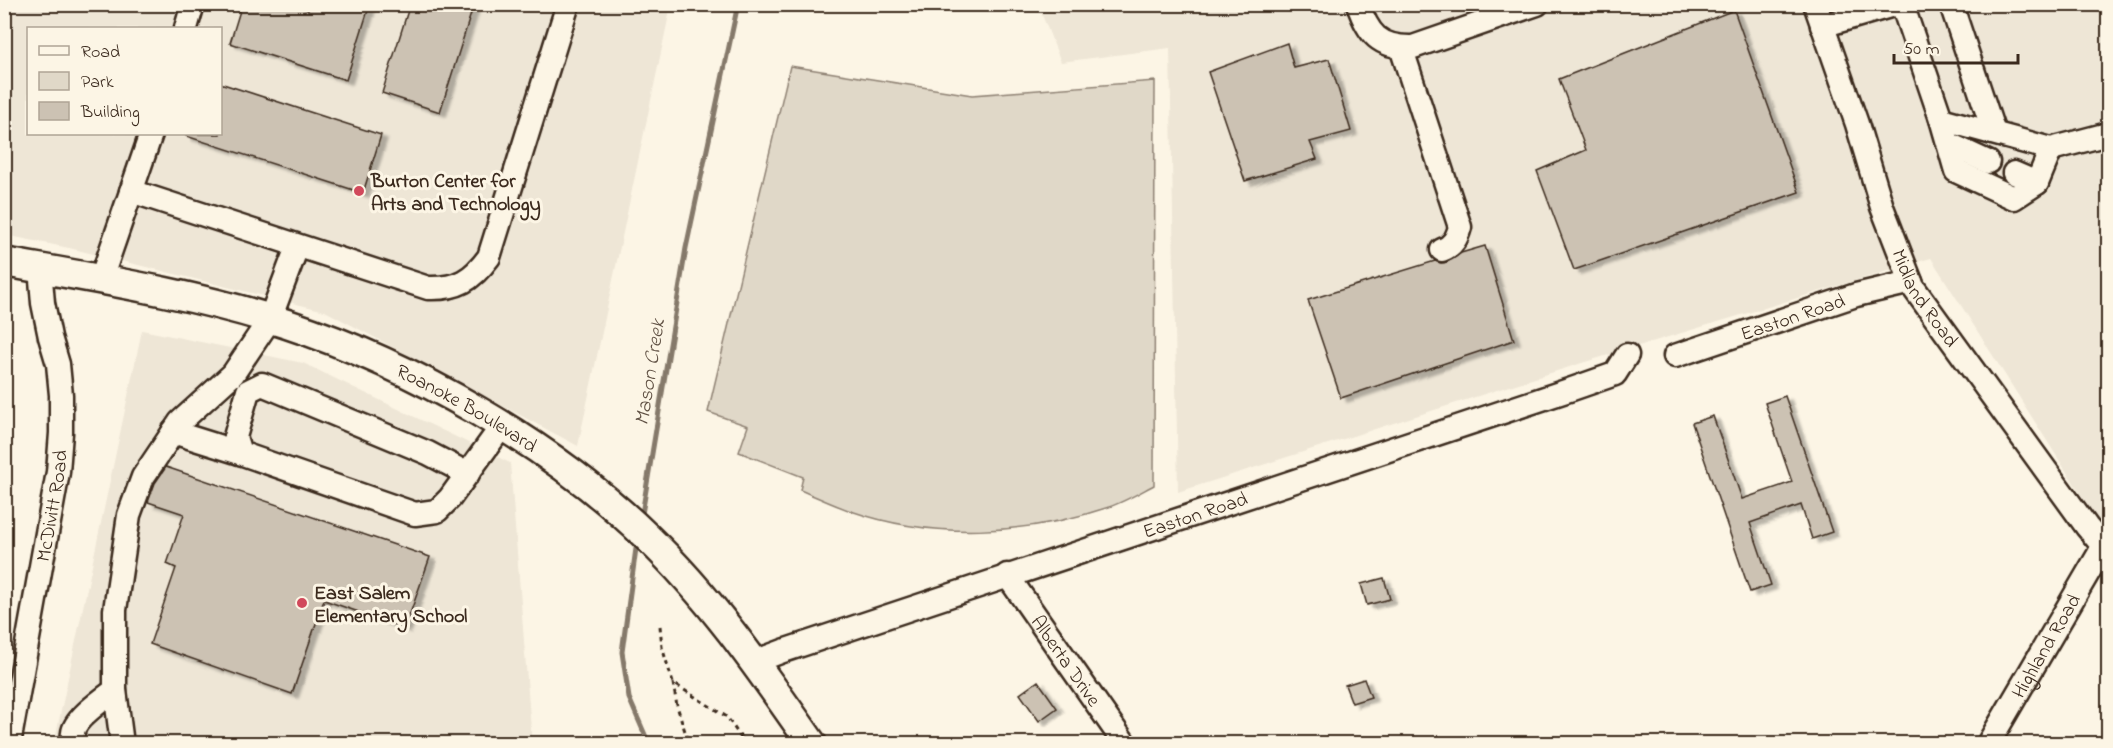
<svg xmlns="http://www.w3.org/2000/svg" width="2113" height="748" font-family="'Indie Flower',sans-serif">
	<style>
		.built { fill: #eee6d6; fill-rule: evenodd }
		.green { fill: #e0d8c8; stroke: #8e8173; stroke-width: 1.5 }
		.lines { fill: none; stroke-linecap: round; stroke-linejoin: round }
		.stream { stroke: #85796b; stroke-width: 5 }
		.building { fill: #ccc2b3; stroke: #3b2a1e; stroke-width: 1.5; filter: url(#shadow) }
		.minor-casing { stroke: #3b2a1e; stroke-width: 27 }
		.major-casing { stroke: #3b2a1e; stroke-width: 33 }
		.path { stroke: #3b2a1e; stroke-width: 3; stroke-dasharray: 4.5 4.5; stroke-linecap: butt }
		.minor { stroke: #fcf5e5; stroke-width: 22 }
		.major { stroke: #fcf5e5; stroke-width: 28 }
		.poi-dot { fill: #d1495b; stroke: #fcf5e5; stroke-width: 2 }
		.labels { text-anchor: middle; stroke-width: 6; stroke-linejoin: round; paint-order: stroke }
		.poi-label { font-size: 20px; font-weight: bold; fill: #3b2a1e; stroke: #fcf5e5; text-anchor: start }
		.street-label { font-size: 20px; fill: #3b2a1e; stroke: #fcf5e5 }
		.water-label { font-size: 21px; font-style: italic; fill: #605144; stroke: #fcf5e5 }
	</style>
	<defs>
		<filter id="shadow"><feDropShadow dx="6" dy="4" stdDeviation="1.5" flood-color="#0004"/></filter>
	</defs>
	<rect width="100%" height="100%" fill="#fcf5e5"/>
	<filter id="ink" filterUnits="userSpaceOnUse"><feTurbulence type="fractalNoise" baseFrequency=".0167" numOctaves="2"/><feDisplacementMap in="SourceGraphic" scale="12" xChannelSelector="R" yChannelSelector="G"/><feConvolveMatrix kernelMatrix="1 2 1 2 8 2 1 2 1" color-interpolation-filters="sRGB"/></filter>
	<g filter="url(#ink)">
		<g class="built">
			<path d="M4,5H671L578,446L325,311L69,248L5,235ZM28,28H220V134H28Z"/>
			<polygon points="1038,5 2108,5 2108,537 1931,258 1585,362 1178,492 1170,48 1061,62"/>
			<polygon points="142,330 303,363 510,463 532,743 54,744"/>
		</g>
		<path class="green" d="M790,66L972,95L1155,81L1154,485C1139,493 1124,502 1109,507C1026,535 934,540 851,511C834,505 817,497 800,490L803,477L739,452L748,426L708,412Z"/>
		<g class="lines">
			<g class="stream">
				<polyline points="641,520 686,248 738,4"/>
				<polyline points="637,541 622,652 629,698 649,744"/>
			</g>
		</g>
		<g class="building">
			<polygon points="242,4 292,4 308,10 310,4 370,4 346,80 230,43"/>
			<polygon points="410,4 474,4 440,112 382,93"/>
			<polygon points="1734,10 1799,192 1574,270 1537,171 1586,150 1559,79"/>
			<polygon points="1287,43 1294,68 1329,59 1351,131 1310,142 1317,159 1245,181 1208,72"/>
			<polygon points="220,83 381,135 363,193 186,136 186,134 220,134"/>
			<polygon points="1485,246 1514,340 1341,398 1308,300 1435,261 1441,263 1447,262 1461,253"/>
			<polygon points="1785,396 1832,532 1812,539 1801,505 1750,523 1771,585 1750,592 1692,423 1713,416 1742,499 1792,482 1765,403"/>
			<polygon points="166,467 430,557 405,628 324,600 292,694 150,644 176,568 167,564 184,514 148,502 155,483"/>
			<polygon points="1384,578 1390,599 1367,605 1361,584"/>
			<polygon points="1364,679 1371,697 1352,703 1345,685"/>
			<polygon points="1038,681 1057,708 1039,721 1020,694"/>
		</g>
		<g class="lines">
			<defs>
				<g id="minor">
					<path d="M1358,4C1368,34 1379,48 1413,47L1537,4"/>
					<path id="s1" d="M1815,4L1857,124L1882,207L1913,287L2087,527L2108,552"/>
					<polyline points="1902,4 1941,119 1956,171 2014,198 2037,183 2051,149"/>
					<polyline points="1951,4 1994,133"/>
					<polyline points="1822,26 1897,4"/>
					<polyline points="186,28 193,4"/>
					<path d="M1401,47L1460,227C1457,238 1453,246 1442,250"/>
					<polyline points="1941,119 2051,149 2108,134"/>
					<polyline points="1949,144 1988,162"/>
					<polyline points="2014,173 2037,183"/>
					<path d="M131,191L428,288C458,289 472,280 489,257L568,4"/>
					<polyline points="101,279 151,134"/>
					<path id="s2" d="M1675,356L1856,295L1911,282"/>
					<polyline points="173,432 240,453"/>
					<polyline points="468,474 428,453 262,384 248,391 235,437 240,453 415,514 437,511 450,498 502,426"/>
					<path id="s3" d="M1007,575L1125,744"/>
					<path id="s4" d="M754,662L783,651L1572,389L1615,374L1627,355"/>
					<path id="s5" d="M9,744L58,472L61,433V395L58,364L50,337L43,303L40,268"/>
					<path d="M74,744C73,740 72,737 73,733C74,719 103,699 115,690"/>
					<polyline points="122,744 115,690 115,610 129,515 143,477 180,422 233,374 270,319 297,247"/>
					<path id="s6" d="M1988,744L2099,554L2108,534"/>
				</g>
				<g id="major">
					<path id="s7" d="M4,262C99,279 195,294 287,324C412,365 553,445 647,537C711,598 761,671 812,744"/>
				</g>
			</defs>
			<use href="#minor" class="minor-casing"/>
			<use href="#major" class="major-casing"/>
			<g class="path">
				<polyline points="660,626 662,647 673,683 727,717 743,741"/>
				<polyline points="673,683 677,706 689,744"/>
			</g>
			<use href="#minor" class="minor"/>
			<use href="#major" class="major"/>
		</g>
	</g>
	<g class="poi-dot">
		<circle cx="359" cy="191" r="6"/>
		<circle cx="302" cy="603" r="6"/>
	</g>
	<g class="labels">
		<g class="poi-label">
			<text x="371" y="187">Burton Center for<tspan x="371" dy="23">Arts and Technology</tspan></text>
			<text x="314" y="599">East Salem<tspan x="314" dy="23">Elementary School</tspan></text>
		</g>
		<g class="street-label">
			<text dy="7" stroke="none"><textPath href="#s1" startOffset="315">Midland Road</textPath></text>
			<text dy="7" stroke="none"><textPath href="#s2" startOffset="124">Easton Road</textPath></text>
			<text dy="7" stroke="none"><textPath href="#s7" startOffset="489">Roanoke Boulevard</textPath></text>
			<text dy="7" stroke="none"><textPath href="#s5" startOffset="242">McDivitt Road</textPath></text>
			<text dy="7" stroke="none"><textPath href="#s4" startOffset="465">Easton Road</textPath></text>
			<text dy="7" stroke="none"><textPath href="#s6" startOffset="114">Highland Road</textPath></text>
			<text dy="7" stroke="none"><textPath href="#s3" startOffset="104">Alberta Drive</textPath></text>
		</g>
		<g class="water-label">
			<text transform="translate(649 372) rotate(-81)" y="7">Mason Creek</text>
		</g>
	</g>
	<rect width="2113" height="748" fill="none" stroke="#fcf5e5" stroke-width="24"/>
	<rect x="12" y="12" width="2089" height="724" fill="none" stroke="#3b2a1e" stroke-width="2" filter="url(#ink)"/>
	<rect x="27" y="27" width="195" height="108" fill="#fcf5e5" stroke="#afa495" stroke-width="1.5"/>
	<rect x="39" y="46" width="30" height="9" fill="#fcf5e5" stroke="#afa495" stroke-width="1.5"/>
	<text x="81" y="57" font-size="18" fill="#3b2a1e">Road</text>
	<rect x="39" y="72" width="30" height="18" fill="#e0d8c8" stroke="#afa495" stroke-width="1.5"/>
	<text x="81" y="87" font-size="18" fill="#3b2a1e">Park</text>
	<rect x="39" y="102" width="30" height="18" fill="#ccc2b3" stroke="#afa495" stroke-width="1.5"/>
	<text x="81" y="117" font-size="18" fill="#3b2a1e">Building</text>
	<path d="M1894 54v9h124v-9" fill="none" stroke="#3b2a1e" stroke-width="3"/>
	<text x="1903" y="54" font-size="18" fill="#3b2a1e" stroke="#fcf5e5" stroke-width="4.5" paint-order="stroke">50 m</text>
</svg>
